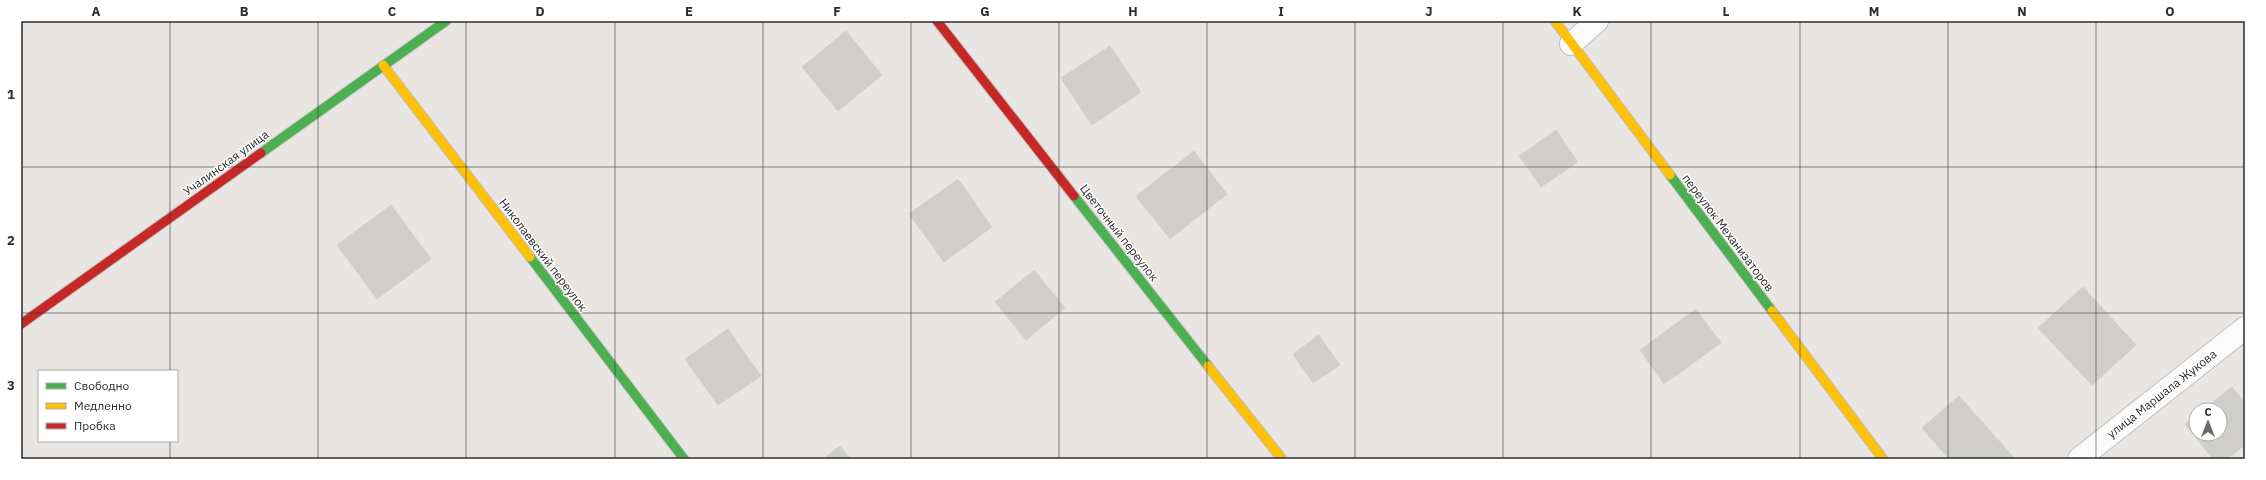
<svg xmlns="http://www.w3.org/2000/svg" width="2266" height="480" font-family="'IBM Plex Sans',sans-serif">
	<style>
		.building { fill: #d0cecb; stroke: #d3d1ce }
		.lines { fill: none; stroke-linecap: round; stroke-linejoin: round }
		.street-casing { stroke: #c1c0c0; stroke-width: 24 }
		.fast-casing { stroke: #c1c0c0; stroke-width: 11 }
		.slow-casing { stroke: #c1c0c0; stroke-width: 11 }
		.jam-casing { stroke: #c1c0c0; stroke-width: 11 }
		.street { stroke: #fcfbfb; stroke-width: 22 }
		.fast { stroke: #4caf50; stroke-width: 9 }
		.slow { stroke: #ffc107; stroke-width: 9 }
		.jam { stroke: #c62828; stroke-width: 9 }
		.grid { fill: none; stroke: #2b2b2b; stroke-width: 1; stroke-opacity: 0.55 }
		.labels { text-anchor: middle; stroke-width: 3; stroke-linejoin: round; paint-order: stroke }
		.street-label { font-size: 12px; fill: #2b2b2b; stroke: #fff }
		.neatline { fill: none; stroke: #2b2b2b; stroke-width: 1.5 }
		.grid-label { font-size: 13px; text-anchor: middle; font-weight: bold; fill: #2b2b2b }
	</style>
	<rect width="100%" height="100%" fill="#e8e5e2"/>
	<g class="building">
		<polygon points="846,31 882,75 838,111 802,67"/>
		<polygon points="1110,46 1141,92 1092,125 1061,78"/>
		<polygon points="1556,130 1578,162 1541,187 1519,156"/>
		<polygon points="1194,151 1227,194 1170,239 1136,196"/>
		<polygon points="958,179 992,227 944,262 909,214"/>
		<polygon points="391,205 431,259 377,299 337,245"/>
		<polygon points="1034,270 1065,308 1026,340 995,302"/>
		<polygon points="2083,287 2136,345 2092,385 2038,328"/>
		<polygon points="1696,309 1721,343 1664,384 1640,350"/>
		<polygon points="728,329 761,376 718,405 685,359"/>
		<polygon points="1319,335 1340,365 1313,383 1293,354"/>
		<polygon points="2232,387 2245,403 2245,445 2227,459 2213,459 2185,424 2196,415 2196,434 2220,434 2220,410 2203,410"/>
		<polygon points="1959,396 2015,459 1949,459 1922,428"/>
		<polygon points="840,446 851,459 823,459"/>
	</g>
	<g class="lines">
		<defs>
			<g id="street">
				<polyline points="1571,44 1597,21"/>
				<polyline points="2079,459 2245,328"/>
			</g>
			<g id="fast">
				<polyline points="261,153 446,21"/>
				<polyline points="1670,175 1772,311"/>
				<polyline points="1074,196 1208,366"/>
				<polyline points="530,257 684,459"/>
			</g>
			<g id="slow">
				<polyline points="1555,21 1670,175"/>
				<polyline points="383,65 530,257"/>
				<polyline points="1772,311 1883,459"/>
				<polyline points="1208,366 1282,459"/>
			</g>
			<g id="jam">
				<polyline points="937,21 1074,196"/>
				<polyline points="21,324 261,153"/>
			</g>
		</defs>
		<use href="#street" class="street-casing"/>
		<use href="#fast" class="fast-casing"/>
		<use href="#slow" class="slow-casing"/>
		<use href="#jam" class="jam-casing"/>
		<use href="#street" class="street"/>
		<use href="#fast" class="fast"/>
		<use href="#slow" class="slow"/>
		<use href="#jam" class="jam"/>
	</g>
	<path class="grid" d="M170,21V371M318,21V459M466,21V459M615,21V459M763,21V459M911,21V459M1059,21V459M1207,21V459M1355,21V459M1503,21V459M1651,21V459M1800,21V459M1948,21V459M2096,21V459M21,167H2245M21,313H2245M170,441V459"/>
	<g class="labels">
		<g class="street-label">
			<text transform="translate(226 163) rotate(-36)" y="4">Учалинская улица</text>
			<text transform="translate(1119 233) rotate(52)" y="4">Цветочный переулок</text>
			<text transform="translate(1728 233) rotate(53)" y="4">переулок Механизаторов</text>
			<text transform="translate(543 255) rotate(53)" y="4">Николаевский переулок</text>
			<text transform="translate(2162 394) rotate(-38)" y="4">улица Маршала Жукова</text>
		</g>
	</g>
	<rect width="2266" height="480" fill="none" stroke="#ffffff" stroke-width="44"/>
	<rect x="38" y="370" width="140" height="72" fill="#ffffff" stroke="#aaaaaa"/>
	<rect x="46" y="383" width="20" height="6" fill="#4caf50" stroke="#aaaaaa"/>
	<text x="74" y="390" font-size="12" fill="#2b2b2b">Свободно</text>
	<rect x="46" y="403" width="20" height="6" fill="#ffc107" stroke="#aaaaaa"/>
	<text x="74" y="410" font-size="12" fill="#2b2b2b">Медленно</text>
	<rect x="46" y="423" width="20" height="6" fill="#c62828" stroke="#aaaaaa"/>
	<text x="74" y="430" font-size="12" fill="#2b2b2b">Пробка</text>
	<g transform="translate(2208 422)"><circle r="19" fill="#ffffff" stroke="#aaaaaa"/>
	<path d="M0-3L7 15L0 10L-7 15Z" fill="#6d6c6b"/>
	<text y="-6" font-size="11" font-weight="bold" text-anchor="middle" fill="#2b2b2b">С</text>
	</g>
	<rect x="22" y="22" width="2222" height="436" class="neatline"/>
	<g class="grid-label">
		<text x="96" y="16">A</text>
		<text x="244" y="16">B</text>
		<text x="392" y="16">C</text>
		<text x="540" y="16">D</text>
		<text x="689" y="16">E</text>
		<text x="837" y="16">F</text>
		<text x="985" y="16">G</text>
		<text x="1133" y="16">H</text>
		<text x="1281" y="16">I</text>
		<text x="1429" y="16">J</text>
		<text x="1577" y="16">K</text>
		<text x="1726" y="16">L</text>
		<text x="1874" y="16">M</text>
		<text x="2022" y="16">N</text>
		<text x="2170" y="16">O</text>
		<text x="11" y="99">1</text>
		<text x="11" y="245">2</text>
		<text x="11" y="390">3</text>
	</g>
</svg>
